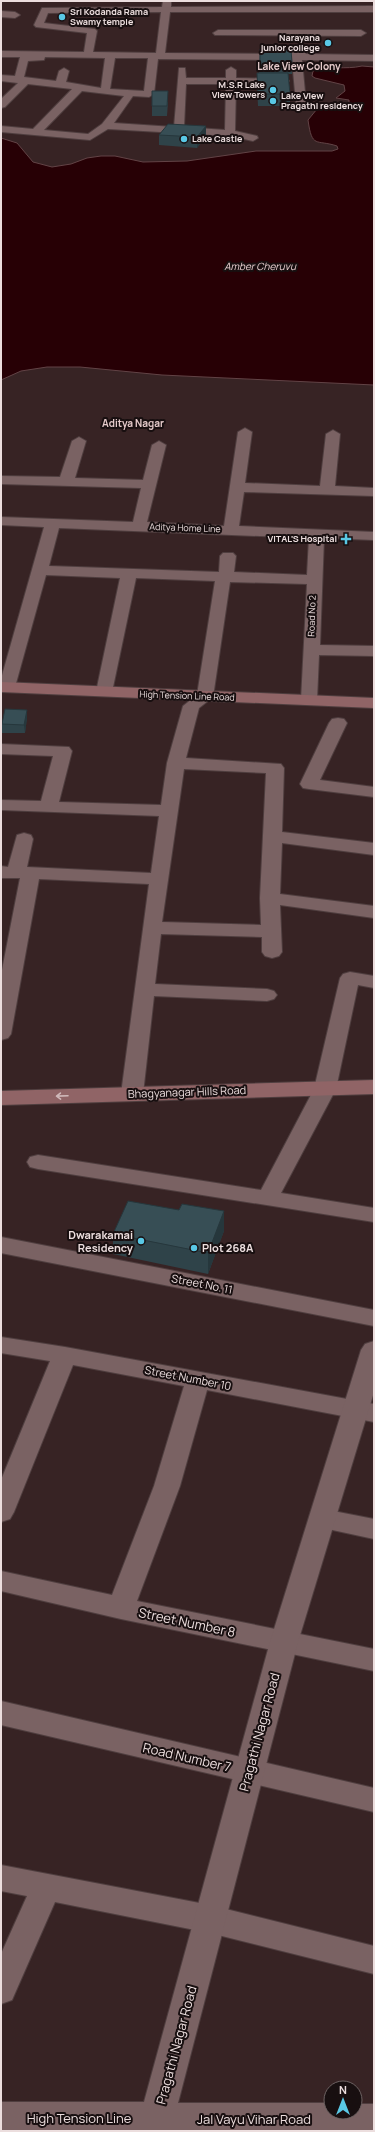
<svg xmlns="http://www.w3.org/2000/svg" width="375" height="2132" font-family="Manrope,sans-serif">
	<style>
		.water { fill: #270005; stroke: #624346 }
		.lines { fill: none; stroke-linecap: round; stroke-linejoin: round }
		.minor-casing { stroke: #4f3e3f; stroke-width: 2 }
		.tertiary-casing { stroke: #4f3e3f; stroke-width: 2 }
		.secondary-casing { stroke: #4f3e3f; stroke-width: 2 }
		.minor { fill: #7a6263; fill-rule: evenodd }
		.tertiary { fill: #7a6263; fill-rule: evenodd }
		.secondary { fill: #906466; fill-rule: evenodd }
		.wall { fill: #2f4349 }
		.shaded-wall { fill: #26373c }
		.building { fill: #374e55; stroke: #26373c }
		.oneway { stroke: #d0b9ba }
		.poi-dot { fill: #59c8e5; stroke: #180f10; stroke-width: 1.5 }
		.labels { text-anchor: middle; stroke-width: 4; stroke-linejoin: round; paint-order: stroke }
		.far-poi-label { font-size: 9px; font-weight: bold; fill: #ecdede; stroke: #180f10; text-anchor: start }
		.far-street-label { font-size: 9px; fill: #ecdede; stroke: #180f10 }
		.far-neighbourhood-label { font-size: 10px; font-weight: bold; fill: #e6cbcb; stroke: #180f10 }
		.far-water-label { font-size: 10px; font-style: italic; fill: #eed3d4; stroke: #180f10 }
		.street-label { font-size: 11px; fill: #ecdede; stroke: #180f10 }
		.poi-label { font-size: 11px; font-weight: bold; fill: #ecdede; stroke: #180f10; text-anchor: end }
		.near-street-label { font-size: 13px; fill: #ecdede; stroke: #180f10 }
	</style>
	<rect width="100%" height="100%" fill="#372324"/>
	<path class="water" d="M362,66L374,67V385L162,375L80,367H47L21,371L1,380V138L17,143L33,162L52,167L71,164L87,158L101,156H115L143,162L187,161L256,151H332L338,149L337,146C316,139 312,149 308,120L317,109L349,106V100L336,98L345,91L344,85L315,78L312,76L313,71C329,65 345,70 362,66Z"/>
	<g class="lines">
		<defs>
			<g id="minor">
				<path d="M163,1H171V7L374,6V12H170L165,53L291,54L293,50L303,49L308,52L305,54L374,55V61L302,60L306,103L301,106L296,103L292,60L158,59L154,94L149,97L133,96L114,123L174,127L179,68H185L186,78H226V70L231,67L236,70V78L287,79L289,81L284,84H236L235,131L257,136L258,138L253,141L230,136L108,129L90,140L1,132V126L33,129L72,89L28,84L5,107L1,108V99L18,83L1,81V75L15,76L20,57H1V51L84,52L87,33L36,27L34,25L42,8L162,7ZM161,12L156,53L93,52L97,31L95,29L44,23L48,13ZM45,57L105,58L101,88L66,82L69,71L64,68L59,71L56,81L24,77L28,61L44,60ZM115,58H148L144,91L110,89ZM186,84H226L225,130L184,127ZM82,91L124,96L102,124L88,134L44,130Z"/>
				<polygon points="1,11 15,12 20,15 15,18 1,17"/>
				<polygon points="218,30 361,30 366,33 361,36 215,35 213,33"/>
				<path d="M245,428L252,432L245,483L320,486L326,434L333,430L340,434L335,486L374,488V496L244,492L239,526L374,532V540L324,538L320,645L374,646V656L319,655L317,700L315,704H303L301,700L307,584L230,582L213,697L199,708L186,758L281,764L284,768L282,832L374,843V855L282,843L280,894L374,906V918L280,905L282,952L279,956L272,958L265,956L262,952V937L161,934L155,984L267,989L274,991L277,995L274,999L267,1001L154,996L143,1094L140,1099L132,1101L124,1099L121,1094L149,884L39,879L11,1034L8,1038L1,1040V975L20,878H1V866L8,867L17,835L24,833L31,835L33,839L27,867L151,873L159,816L1,810V800L41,801L53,756L1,754V744L69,747L72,751L59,802L161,805L167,763L183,706L197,695L215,581L136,578L112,692L110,696H98L96,692L120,578L46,575L15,687L13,691H1V679L44,527L1,525V517L133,522L141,488L1,484V476L60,477L72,441L79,437L86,441L75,478L143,480L152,445L159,441L166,445L147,522L224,526L238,432ZM59,528L309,538L307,575L234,572L236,556L233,553H223L220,556L219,572L49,566ZM184,769L266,773L260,898L261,925L162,922Z"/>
				<polygon points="338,718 344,719 347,723 320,780 374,787 374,797 309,789 303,788 300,784 329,723 332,719"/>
				<polygon points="350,972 374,976 374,988 358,985 336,1089 281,1193 374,1208 374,1222 38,1169 30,1167 27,1162 30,1157 38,1155 261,1190 314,1089 340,978 343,974"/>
				<polygon points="1,1237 374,1310 374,1326 1,1253"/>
				<polygon points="1,1337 65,1347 374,1404 374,1422 207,1390 180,1486 137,1601 374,1649 374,1671 121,1619 1,1591 1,1571 112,1595 154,1486 184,1386 73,1365 14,1512 10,1519 1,1522 1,1480 50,1361 1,1353"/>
				<polygon points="323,1509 374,1519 374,1539 314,1526 310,1519 314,1512"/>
				<polygon points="1,1701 374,1788 374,1812 1,1725"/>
				<polygon points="1,1865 210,1905 374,1946 374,1974 210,1933 55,1902 12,2000 1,2004 1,1954 27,1896 1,1891"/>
			</g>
			<polygon id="tertiary" points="374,1341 374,1392 298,1642 178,2103 331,2103 331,2112 355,2112 355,2104 374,2104 374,2131 1,2131 1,2102 144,2102 270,1642 361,1350 365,1344"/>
			<g id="secondary">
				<polygon points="1,682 374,698 374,708 1,692"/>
				<polygon points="374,1080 374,1094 1,1105 1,1091"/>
			</g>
		</defs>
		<use href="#minor" class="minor-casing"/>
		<use href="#tertiary" class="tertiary-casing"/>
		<use href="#secondary" class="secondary-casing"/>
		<use href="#minor" class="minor"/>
		<use href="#tertiary" class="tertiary"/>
		<use href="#secondary" class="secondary"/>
	</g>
	<g class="wall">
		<polygon points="260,49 292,62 292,74 288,74 290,94 290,106 258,106 257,86 257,73 259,73"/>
		<polygon points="168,102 167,116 152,116 152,106"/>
		<polygon points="206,126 206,136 197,148 159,145 159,135"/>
		<polygon points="27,710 27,718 25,733 2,733 2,724"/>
		<polygon points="179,1210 224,1211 224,1231 208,1274 113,1254 113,1234"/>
	</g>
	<g class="shaded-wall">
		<polygon points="206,126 206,136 197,148 197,137"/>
		<polygon points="27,710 27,718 25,733 24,725"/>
		<polygon points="224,1211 224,1231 208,1274 208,1253"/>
	</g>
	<g class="building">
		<polygon points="260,49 291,50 292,62 287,62 287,65 260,65"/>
		<polygon points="257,73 288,73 290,94 258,94"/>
		<polygon points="152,91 168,91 167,106 152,106"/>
		<polygon points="168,124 206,126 197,137 159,135"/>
		<polygon points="5,709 27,710 24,725 2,724"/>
		<polygon points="128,1201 179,1210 182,1204 224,1211 208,1253 113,1234"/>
	</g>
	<defs><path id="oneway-shaft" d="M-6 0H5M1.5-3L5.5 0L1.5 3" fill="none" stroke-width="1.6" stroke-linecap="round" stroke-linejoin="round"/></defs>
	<use class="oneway" href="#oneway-shaft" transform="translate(62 1096) rotate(178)"/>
	<g class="poi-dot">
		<circle cx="62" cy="17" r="4"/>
		<circle cx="328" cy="43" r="4"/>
		<circle cx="273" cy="90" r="4"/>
		<circle cx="273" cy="101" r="4"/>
		<circle cx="184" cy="139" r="4"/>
		<path d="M344 533h4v4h4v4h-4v4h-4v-4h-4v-4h4z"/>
		<circle cx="141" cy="1241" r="4"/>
		<circle cx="194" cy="1248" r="4"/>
	</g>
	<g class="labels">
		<g class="far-poi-label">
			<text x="70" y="15">Sri Kodanda Rama<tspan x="70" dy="10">Swamy temple</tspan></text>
			<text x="320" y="41" text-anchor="end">Narayana<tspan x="320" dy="10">junior college</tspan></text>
			<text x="265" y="88" text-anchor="end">M.S.R Lake<tspan x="265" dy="10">View Towers</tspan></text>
			<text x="281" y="99">Lake View<tspan x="281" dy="10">Pragathi residency</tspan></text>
			<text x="192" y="142">Lake Castle</text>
			<text x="337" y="542" text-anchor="end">VITAL'S Hospital</text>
		</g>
		<g class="far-street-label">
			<text transform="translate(185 528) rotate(2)" y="3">Aditya Home Line</text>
			<text transform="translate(312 616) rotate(-88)" y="3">Road No 2</text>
			<text transform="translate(187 696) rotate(2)" y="3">High Tension Line Road</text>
		</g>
		<g class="far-neighbourhood-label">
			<text x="299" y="70">Lake View Colony</text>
			<text x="133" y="427">Aditya Nagar</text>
		</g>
		<g class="far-water-label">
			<text x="260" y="270">Amber Cheruvu</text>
		</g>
		<g class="street-label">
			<text transform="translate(187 1092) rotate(-2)" y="4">Bhagyanagar Hills Road</text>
			<text transform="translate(202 1284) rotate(11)" y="4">Street No. 11</text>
			<text transform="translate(188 1378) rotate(11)" y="4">Street Number 10</text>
		</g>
		<g class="poi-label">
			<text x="133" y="1239">Dwarakamai<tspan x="133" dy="13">Residency</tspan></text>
			<text x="202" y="1252" text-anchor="start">Plot 268A</text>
		</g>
		<g class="near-street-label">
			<text transform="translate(187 1622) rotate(12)" y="5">Street Number 8</text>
			<text transform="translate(259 1732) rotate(-75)" y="5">Pragathi Nagar Road</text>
			<text transform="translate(187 1757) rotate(13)" y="5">Road Number 7</text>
			<text transform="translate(176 2045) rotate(-75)" y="5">Pragathi Nagar Road</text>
			<text x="79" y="2123">High Tension Line</text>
			<text x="254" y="2124">Jal Vayu Vihar Road</text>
		</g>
	</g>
	<rect width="375" height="2132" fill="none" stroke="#ecdede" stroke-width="4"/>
	<g transform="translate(343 2100)"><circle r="19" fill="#180f10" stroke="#6d6262"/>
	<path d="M0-3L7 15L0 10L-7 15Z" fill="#59c8e5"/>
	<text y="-6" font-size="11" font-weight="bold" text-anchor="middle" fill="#ecdede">N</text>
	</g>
</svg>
